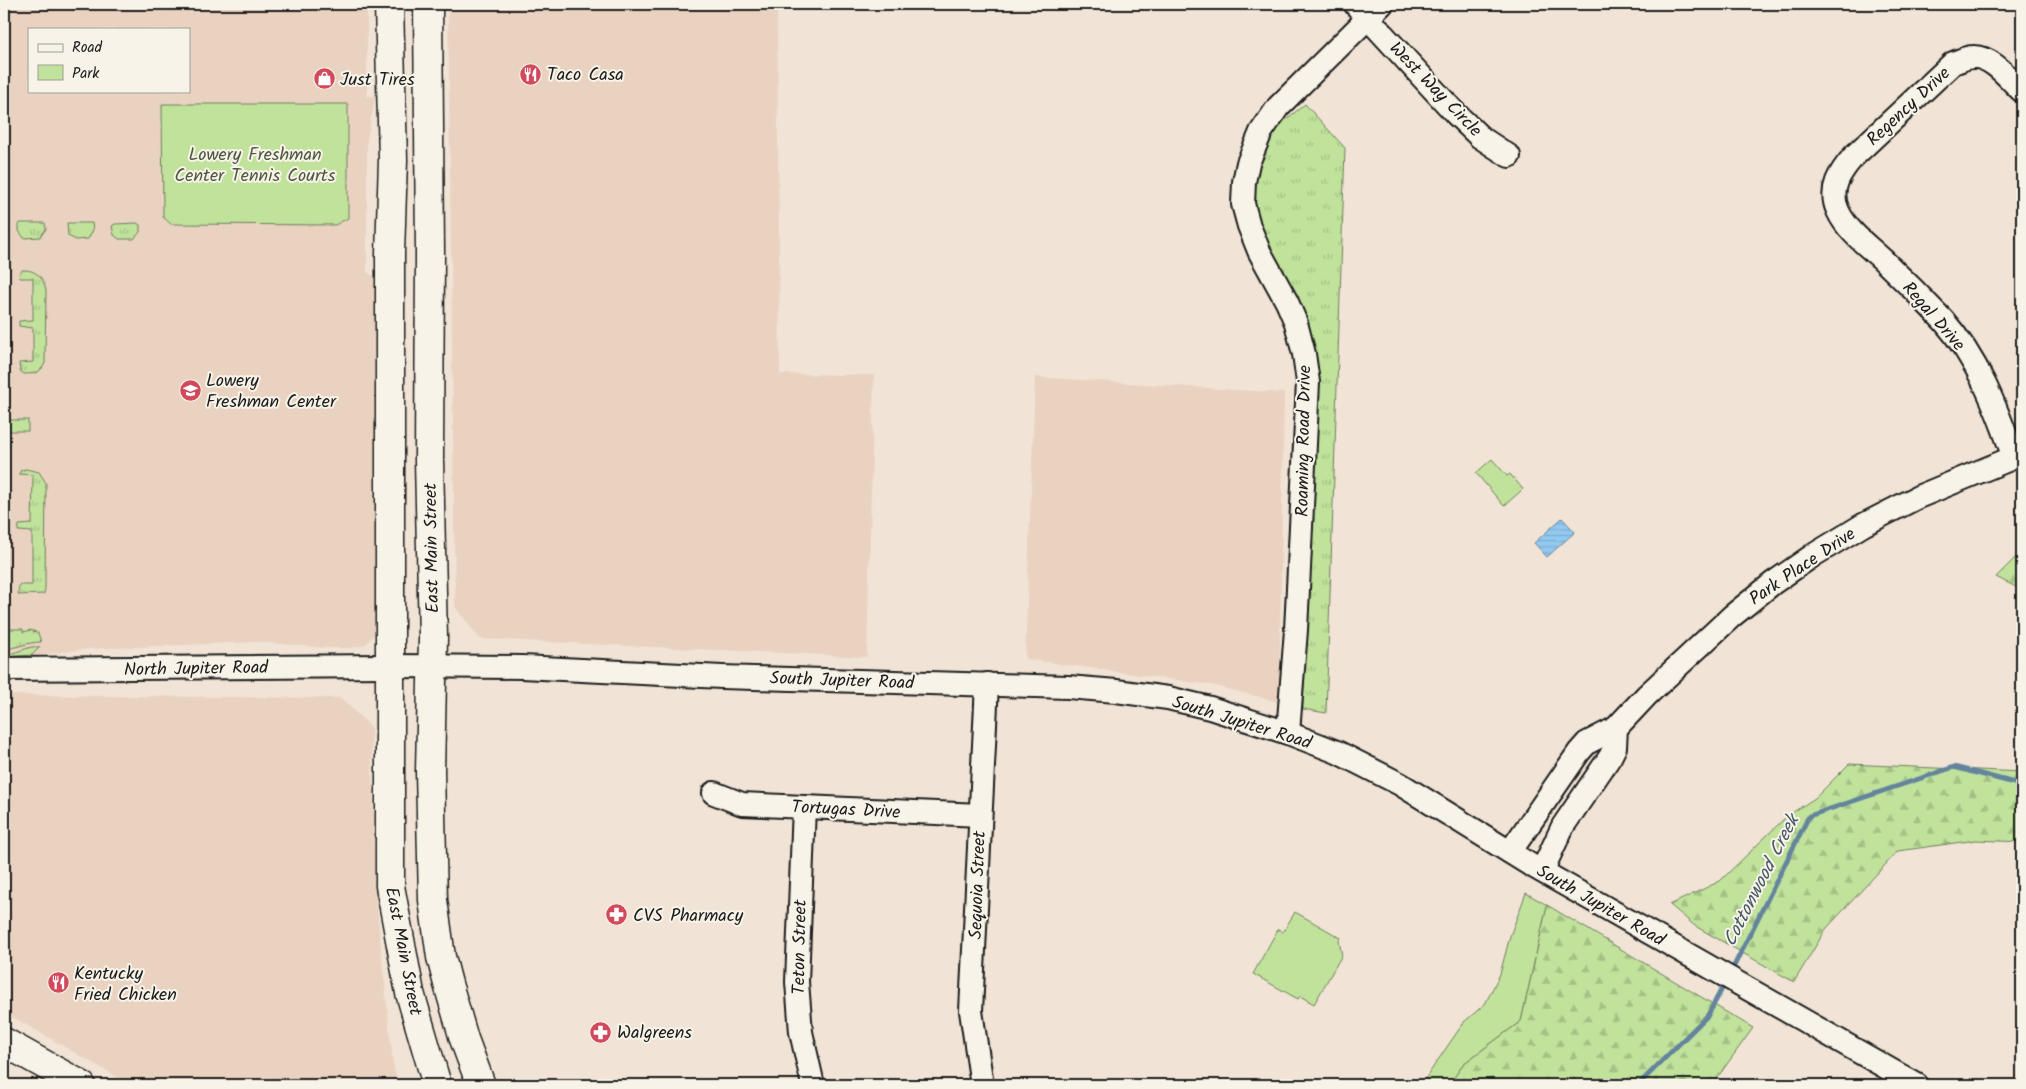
<svg xmlns="http://www.w3.org/2000/svg" width="2026" height="1089" font-family="Kalam,sans-serif">
	<style>
		.built { fill: #ead2c0; fill-rule: evenodd }
		.grass { fill: url(#grass-tufts); stroke: #6e7f5c }
		.forest { fill: url(#forest-firs); stroke: #6e7f5c }
		.park { fill: #c0e29b; stroke: #6e7f5c }
		.water { fill: url(#water-rules); stroke: #63849c }
		.lines { fill: none; stroke-linecap: round; stroke-linejoin: round }
		.stream { stroke: #63849c; stroke-width: 5 }
		.minor-casing { stroke: #1c1c1c; stroke-width: 26 }
		.major-casing { stroke: #1c1c1c; stroke-width: 31 }
		.minor { stroke: #f7f3e8; stroke-width: 22 }
		.major { stroke: #f7f3e8; stroke-width: 28 }
		.labels { text-anchor: middle; stroke-width: 4; stroke-linejoin: round; paint-order: stroke }
		.poi-label { font-size: 18px; fill: #1c1c1c; stroke: #f7f3e8; text-anchor: start }
		.street-label { font-size: 18px; fill: #1c1c1c; stroke: #f7f3e8 }
		.park-label { font-size: 18px; fill: #4d5742; stroke: #f7f3e8 }
		.water-label { font-size: 19px; font-style: italic; fill: #455967; stroke: #f7f3e8 }
	</style>
	<defs>
		<pattern id="grass-tufts" width="24" height="20" patternUnits="userSpaceOnUse" patternTransform="scale(1.25)"><rect width="24" height="20" fill="#c0e29b"/><path d="M3 7l-1-3M5 7V3M7 7l1-3M15 17l-1-3M17 17v-4M19 17l1-3" fill="none" stroke="#a4c185"/></pattern>
		<pattern id="forest-firs" width="22" height="20" patternUnits="userSpaceOnUse" patternTransform="scale(1.25)"><rect width="22" height="20" fill="#c0e29b"/><path d="M5 1l3.5 6h-7zM16 11l3.5 6h-7z" fill="#a4c185"/></pattern>
		<pattern id="water-rules" width="6" height="5" patternUnits="userSpaceOnUse" patternTransform="scale(1.25)"><rect width="6" height="5" fill="#92c9f1"/><path d="M0 2.5h6" fill="none" stroke="#7dacce"/></pattern>
	</defs>
	<rect width="100%" height="100%" fill="#f1e4d6"/>
	<filter id="ink" filterUnits="userSpaceOnUse"><feTurbulence type="fractalNoise" baseFrequency=".02" numOctaves="2"/><feDisplacementMap in="SourceGraphic" scale="10" xChannelSelector="R" yChannelSelector="G"/><feConvolveMatrix kernelMatrix="1 2 1 2 8 2 1 2 1" color-interpolation-filters="sRGB"/></filter>
	<g filter="url(#ink)">
		<g class="built">
			<path d="M4,4H367V96H376L367,139V272L373,276L376,281L378,498L377,631L365,645L352,648H326L258,642L88,649L22,657H4ZM29,29H189V91H29Z"/>
			<polygon points="448,4 777,4 780,374 874,375 867,657 480,639 455,607"/>
			<polygon points="1035,377 1284,393 1279,702 1211,685 1025,659"/>
			<polygon points="4,695 341,698 371,727 376,899 393,1063 398,1085 131,1085 4,1012"/>
		</g>
		<g class="grass">
			<polygon points="1305,104 1345,148 1326,713 1303,709 1313,466 1314,352 1309,325 1265,240 1253,207 1254,176 1264,148 1282,123"/>
			<polygon points="21,223 45,223 46,229 40,237 24,238 19,231 19,224"/>
			<polygon points="67,223 92,223 93,230 88,239 76,240 68,236"/>
			<polygon points="137,223 140,225 140,232 134,239 119,239 114,235 112,226 115,224"/>
			<path d="M22,270C36,269 44,278 46,291L45,363C41,373 34,374 24,374L20,371L19,363L33,362V328L19,326V321L33,320V278H20L19,274Z"/>
			<rect x="4" y="420" width="24" height="11"/>
			<polygon points="26,469 39,472 46,483 45,589 44,594 18,595 19,585 32,585 32,532 18,531 19,525 32,524 33,475 19,474 21,470"/>
			<path d="M4,629H23V632L31,630L38,633L41,642C28,642 17,648 4,649Z"/>
			<polygon points="31,647 40,647 32,655 4,657 4,654 13,653"/>
		</g>
		<g class="forest">
			<polygon points="2022,551 2022,590 1996,577"/>
			<polygon points="1849,764 2022,772 2022,842 1976,840 1898,851 1826,929 1794,982 1695,926 1670,905 1720,881 1787,816 1815,798"/>
			<polygon points="1547,905 1753,1028 1712,1085 1449,1085 1463,1064 1521,1021"/>
		</g>
		<g class="park">
			<polygon points="162,104 348,104 348,218 335,225 171,224 163,217"/>
			<polygon points="1492,459 1507,476 1510,474 1523,489 1504,506 1476,473"/>
			<polygon points="1526,893 1547,905 1521,1021 1463,1064 1449,1085 1421,1085 1464,1022 1485,1004 1500,974 1510,936"/>
			<polygon points="1295,912 1341,938 1339,941 1342,955 1314,1004 1300,996 1298,999 1253,974 1278,929 1283,932"/>
		</g>
		<polygon class="water" points="1562,518 1575,532 1547,557 1534,543"/>
		<g class="lines">
			<g class="stream">
				<polyline points="1731,972 1809,816 1954,767 2022,785"/>
				<polyline points="1638,1085 1708,1015 1726,981"/>
			</g>
			<defs>
				<g id="minor">
					<polyline points="1355,4 1456,114 1480,137 1509,156"/>
					<path d="M2014,458C1997,409 1978,359 1943,320C1924,300 1904,280 1884,261C1868,246 1847,231 1838,211C1828,189 1840,172 1854,156L1953,63C1960,61 1966,57 1973,57C1992,56 2009,79 2022,91"/>
					<polyline points="4,669 389,666 522,667 722,677 1068,687 1116,691 1168,698 1210,708 1288,733 1337,752 1400,784 1529,864 1917,1085"/>
					<polyline points="1288,733 1296,630 1308,382 1304,354 1296,323 1287,302 1259,251 1249,226 1243,204 1244,182 1248,163 1261,132 1278,107 1382,4"/>
					<polyline points="714,793 742,804 980,815"/>
					<polyline points="804,807 797,982 801,1032 813,1085"/>
					<polyline points="1510,852 1579,752 1587,743 1616,728 1647,695 1732,616 1773,583 1812,556 1863,525 1918,497 2022,454"/>
					<polyline points="1542,871 1563,826 1610,757 1615,747 1616,728"/>
					<polyline points="982,1085 971,1011 987,684"/>
				</g>
				<g id="major">
					<polyline points="389,4 393,160 390,254 390,886 410,993 437,1085"/>
					<polyline points="428,4 430,253 429,460 433,638 430,771 433,900 441,957 448,984 464,1039 481,1085"/>
					<polyline points="4,1042 81,1085"/>
				</g>
			</defs>
			<use href="#minor" class="minor-casing"/>
			<use href="#major" class="major-casing"/>
			<use href="#minor" class="minor"/>
			<use href="#major" class="major"/>
		</g>
	</g>
	<defs>
		<symbol id="restaurant-disc" viewBox="-11 -11 22 22"><circle r="9.5" fill="#d1495b" stroke="#f7f3e8"/><path d="M-5-6h1v4h1v-4h1v4h1v-4h1v5L-1.5 .5V6h-2V.5L-5-1ZM5-6V6H3V1.5H1.5Q1.5-4 5-6Z" fill="#fff"/></symbol>
		<symbol id="shop-disc" viewBox="-11 -11 22 22"><circle r="9.5" fill="#d1495b" stroke="#f7f3e8"/><path d="M-5-2.5h2.3a2.7 3.5 0 0 1 5.4 0H5L5.5 6h-11ZM-1.5-2.5h3a1.5 2.3 0 0 0-3 0Z" fill="#fff"/></symbol>
		<symbol id="school-disc" viewBox="-11 -11 22 22"><circle r="9.5" fill="#d1495b" stroke="#f7f3e8"/><path d="M0-5L7-2L0 1L-7-2ZM-4 1L0 2.5L4 1V4Q0 6-4 4Z" fill="#fff"/></symbol>
		<symbol id="pharmacy-disc" viewBox="-11 -11 22 22"><circle r="9.5" fill="#d1495b" stroke="#f7f3e8"/><path d="M-2-6h4v4h4v4h-4v4h-4v-4h-4v-4h4Z" fill="#fff"/></symbol>
	</defs>
	<g fill-rule="evenodd">
		<use href="#restaurant-disc" x="518" y="62" width="25" height="25"/>
		<use href="#shop-disc" x="312" y="66" width="25" height="25"/>
		<use href="#school-disc" x="178" y="378" width="25" height="25"/>
		<use href="#pharmacy-disc" x="604" y="902" width="25" height="25"/>
		<use href="#restaurant-disc" x="46" y="970" width="25" height="25"/>
		<use href="#pharmacy-disc" x="588" y="1020" width="25" height="25"/>
	</g>
	<g class="labels">
		<g class="poi-label">
			<text x="547" y="80">Taco Casa</text>
			<text x="340" y="85">Just Tires</text>
			<text x="206" y="386">Lowery<tspan x="206" dy="21">Freshman Center</tspan></text>
			<text x="633" y="921">CVS Pharmacy</text>
			<text x="74" y="979">Kentucky<tspan x="74" dy="21">Fried Chicken</tspan></text>
			<text x="617" y="1038">Walgreens</text>
		</g>
		<g class="street-label">
			<text transform="translate(1436 89) rotate(46)" y="6">West Way Circle</text>
			<text transform="translate(1908 106) rotate(-43)" y="6">Regency Drive</text>
			<text transform="translate(1934 316) rotate(49)" y="6">Regal Drive</text>
			<text transform="translate(1303 441) rotate(-89)" y="6">Roaming Road Drive</text>
			<text transform="translate(431 548) rotate(-91)" y="6">East Main Street</text>
			<text transform="translate(1802 566) rotate(-34)" y="6">Park Place Drive</text>
			<text transform="translate(196 668) rotate(-1)" y="6">North Jupiter Road</text>
			<text transform="translate(842 680) rotate(2)" y="6">South Jupiter Road</text>
			<text transform="translate(1242 722) rotate(17)" y="6">South Jupiter Road</text>
			<text transform="translate(846 809) rotate(3)" y="6">Tortugas Drive</text>
			<text transform="translate(977 885) rotate(-88)" y="6">Sequoia Street</text>
			<text transform="translate(1601 905) rotate(30)" y="6">South Jupiter Road</text>
			<text transform="translate(799 947) rotate(-89)" y="6">Teton Street</text>
			<text transform="translate(404 951) rotate(79)" y="6">East Main Street</text>
		</g>
		<g class="park-label">
			<text x="255" y="160">Lowery Freshman<tspan x="255" dy="21">Center Tennis Courts</tspan></text>
		</g>
		<g class="water-label">
			<text transform="translate(1760 880) rotate(-63)" y="7">Cottonwood Creek</text>
		</g>
	</g>
	<rect width="2026" height="1089" fill="none" stroke="#f7f3e8" stroke-width="20"/>
	<rect x="10" y="10" width="2006" height="1069" fill="none" stroke="#1c1c1c" stroke-width="2" filter="url(#ink)"/>
	<rect x="28" y="28" width="162" height="65" fill="#f7f3e8" stroke="#9f9d96"/>
	<rect x="38" y="44" width="25" height="8" fill="#f7f3e8" stroke="#9f9d96"/>
	<text x="72" y="52" font-size="15" fill="#1c1c1c">Road</text>
	<rect x="38" y="65" width="25" height="15" fill="#c0e29b" stroke="#9f9d96"/>
	<text x="72" y="78" font-size="15" fill="#1c1c1c">Park</text>
</svg>
